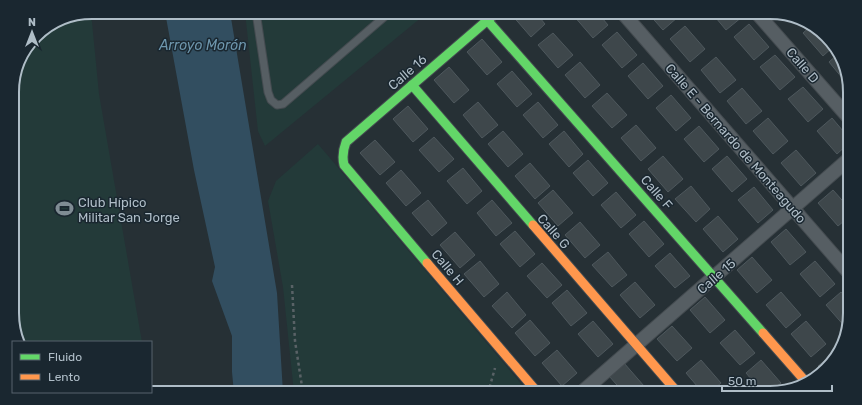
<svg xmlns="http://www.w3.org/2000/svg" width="862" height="405" font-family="Rubik,sans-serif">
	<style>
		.green { fill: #233a39 }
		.water { fill: #324e60 }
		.building { fill: #3e474b; stroke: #4e585d }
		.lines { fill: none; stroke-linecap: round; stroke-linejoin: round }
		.lane-casing { stroke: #444b50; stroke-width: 9 }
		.street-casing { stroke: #444b50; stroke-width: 15 }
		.fast-casing { stroke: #444b50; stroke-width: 11 }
		.slow-casing { stroke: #444b50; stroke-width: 11 }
		.path { stroke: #596266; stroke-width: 2.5; stroke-dasharray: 3 3; stroke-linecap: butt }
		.lane { stroke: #565e63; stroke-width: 7 }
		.street { stroke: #565e63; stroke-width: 13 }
		.fast { stroke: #63d668; stroke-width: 9 }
		.slow { stroke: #ff974d; stroke-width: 9 }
		.labels { text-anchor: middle; stroke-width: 3; stroke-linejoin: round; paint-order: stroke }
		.street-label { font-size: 13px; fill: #afbdc7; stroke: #1a2730 }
		.poi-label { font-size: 13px; fill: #afbdc7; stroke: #1a2730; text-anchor: start }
		.water-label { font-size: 14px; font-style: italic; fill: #6e96ad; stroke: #1a2730 }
		.rim { fill: none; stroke: #afbdc7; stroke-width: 2 }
	</style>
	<rect width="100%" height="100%" fill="#263035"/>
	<g class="green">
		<polygon points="91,12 99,94 142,342 21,342 13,323 12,87 20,57 39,32 62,18"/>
		<polygon points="245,12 428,12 265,146 258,131"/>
		<polygon points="318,144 529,393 294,393 283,287 268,201 276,181"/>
	</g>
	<polygon class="water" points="165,12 230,12 277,293 283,393 234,393 232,372 232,336 212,281 215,267 194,170"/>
	<g class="building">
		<polygon points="513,12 535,12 545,24 531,37 511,14"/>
		<polygon points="577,12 597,12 608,25 593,38 573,15"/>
		<polygon points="647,12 673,12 678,17 663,30"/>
		<polygon points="711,12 737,12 742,17 726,30"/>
		<polygon points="749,24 769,47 754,60 734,37"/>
		<polygon points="685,26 705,49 690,62 670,39"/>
		<polygon points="811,26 833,43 834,46 823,56 803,33"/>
		<polygon points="617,32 637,55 622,68 602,45"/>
		<polygon points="553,33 573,55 558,68 538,45"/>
		<polygon points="482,39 502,62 487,75 467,52"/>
		<polygon points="838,54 849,82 848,85 829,62"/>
		<polygon points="775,55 795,77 780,90 760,67"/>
		<polygon points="716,57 736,80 720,93 701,70"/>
		<polygon points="580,62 600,85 585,98 565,75"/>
		<polygon points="643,63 663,86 648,99 628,76"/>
		<polygon points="449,67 469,90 454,103 434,80"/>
		<polygon points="512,71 532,94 517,107 497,84"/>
		<polygon points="803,87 823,109 808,122 788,99"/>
		<polygon points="742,88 762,111 746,124 727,101"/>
		<polygon points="607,93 627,115 612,128 592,106"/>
		<polygon points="671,95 691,118 676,131 656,108"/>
		<polygon points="478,102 498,125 482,138 463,115"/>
		<polygon points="538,102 558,125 543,138 523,115"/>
		<polygon points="408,106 428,129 413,142 393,119"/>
		<polygon points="768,118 788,141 773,154 753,131"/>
		<polygon points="832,118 849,138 849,143 837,154 817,131"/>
		<polygon points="636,125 656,148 641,161 621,138"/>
		<polygon points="699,126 719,149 704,162 684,139"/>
		<polygon points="503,131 523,154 508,167 488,144"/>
		<polygon points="564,131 583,154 569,167 549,144"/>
		<polygon points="434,137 454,159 439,172 419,150"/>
		<polygon points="375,140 395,162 380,175 360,153"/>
		<polygon points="796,150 816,173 801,186 781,163"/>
		<polygon points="663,156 683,179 668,192 648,169"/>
		<polygon points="727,156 747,179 732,192 712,169"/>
		<polygon points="588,160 608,183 593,196 573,173"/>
		<polygon points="530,163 550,186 535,199 515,176"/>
		<polygon points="463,168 482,191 467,204 447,181"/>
		<polygon points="401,170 421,193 406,206 386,183"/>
		<polygon points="691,186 710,209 696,222 675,199"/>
		<polygon points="754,187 773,210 758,223 738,200"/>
		<polygon points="553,190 573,213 558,226 538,203"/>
		<polygon points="833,190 850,209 850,216 838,226 818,203"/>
		<polygon points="616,192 636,215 621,228 601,205"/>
		<polygon points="428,200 447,223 432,236 412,213"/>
		<polygon points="492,200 512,223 496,236 477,213"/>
		<polygon points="718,216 738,239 723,252 703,229"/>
		<polygon points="644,221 664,244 649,257 629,234"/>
		<polygon points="580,222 600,245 585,258 565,235"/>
		<polygon points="786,229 806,252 790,265 771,242"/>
		<polygon points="515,231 535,254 520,267 500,244"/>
		<polygon points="455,232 475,255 460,268 440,245"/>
		<polygon points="608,252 627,275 612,287 592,265"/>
		<polygon points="670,253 690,276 675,288 655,266"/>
		<polygon points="752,257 772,280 757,293 737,270"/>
		<polygon points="480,261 499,284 484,297 464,274"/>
		<polygon points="815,261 835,284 820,297 800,274"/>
		<polygon points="542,263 562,285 547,298 527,276"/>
		<polygon points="635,282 655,305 640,318 620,295"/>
		<polygon points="567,290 587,313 571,326 552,303"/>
		<polygon points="507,292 526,315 512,328 492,306"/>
		<polygon points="781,292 801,315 786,328 766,305"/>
		<polygon points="841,292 850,302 850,313 847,327 846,328 826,305"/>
		<polygon points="705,297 725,320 710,333 690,310"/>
		<polygon points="530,320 550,343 535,356 515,333"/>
		<polygon points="593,321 613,344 598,357 578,334"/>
		<polygon points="806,321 826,344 811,357 791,334"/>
		<polygon points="672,326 692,348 677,361 657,339"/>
		<polygon points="735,330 755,353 740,365 720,343"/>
		<polygon points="557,350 577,373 562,386 542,363"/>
		<polygon points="834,353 835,355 822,370 818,366"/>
		<polygon points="701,360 721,383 709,393 703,393 686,373"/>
		<polygon points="761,360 781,383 769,393 763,393 746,373"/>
		<polygon points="624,363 644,386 636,393 624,393 609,376"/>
	</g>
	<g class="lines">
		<defs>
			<polyline id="lane" points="256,12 268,92 271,100 277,105 283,104 390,12"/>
			<g id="street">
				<polyline points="622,12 850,274"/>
				<polyline points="756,12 849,118"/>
				<polyline points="581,393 850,158"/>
			</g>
			<g id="fast">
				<polyline points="487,20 763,333"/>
				<polyline points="412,85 533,225"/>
				<path d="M427,263L344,165C342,157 343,150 346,142L497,12"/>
			</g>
			<g id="slow">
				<polyline points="533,225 678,393"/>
				<polyline points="427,263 538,393"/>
				<polyline points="763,333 806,382"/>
			</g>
		</defs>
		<use href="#lane" class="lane-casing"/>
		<use href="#street" class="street-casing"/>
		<use href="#fast" class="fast-casing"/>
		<use href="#slow" class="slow-casing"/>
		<g class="path">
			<polyline points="292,285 295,341 303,393"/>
			<polyline points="488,393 495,368"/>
		</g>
		<use href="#lane" class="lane"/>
		<use href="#street" class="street"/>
		<use href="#fast" class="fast"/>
		<use href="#slow" class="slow"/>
	</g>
	<defs>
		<symbol id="stadium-bare" viewBox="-9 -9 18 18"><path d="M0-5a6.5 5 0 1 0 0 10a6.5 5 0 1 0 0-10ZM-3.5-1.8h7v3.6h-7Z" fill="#7f8c94" stroke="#1a2730" stroke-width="2.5" paint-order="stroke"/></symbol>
	</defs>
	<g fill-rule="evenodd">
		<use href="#stadium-bare" x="52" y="196" width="25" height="25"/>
	</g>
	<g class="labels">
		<g class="street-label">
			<text transform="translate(803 65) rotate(49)" y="5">Calle D</text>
			<text transform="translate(407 72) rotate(-41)" y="5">Calle 16</text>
			<text transform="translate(736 143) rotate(49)" y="5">Calle E - Bernardo de Monteagudo</text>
			<text transform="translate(657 192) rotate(49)" y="5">Calle F</text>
			<text transform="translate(554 231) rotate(49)" y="5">Calle G</text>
			<text transform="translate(448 267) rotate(50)" y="5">Calle H</text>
			<text transform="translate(716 276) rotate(-41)" y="5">Calle 15</text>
		</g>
		<g class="poi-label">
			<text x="78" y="207">Club Hípico<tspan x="78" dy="15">Militar San Jorge</tspan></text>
		</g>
		<g class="water-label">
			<text x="203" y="50">Arroyo Morón</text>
		</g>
	</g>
	<path d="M0 0H862V405H0ZM92 19H770A73 73 0 0 1 843 92V313A73 73 0 0 1 770 386H92A73 73 0 0 1 19 313V92A73 73 0 0 1 92 19Z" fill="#1a2730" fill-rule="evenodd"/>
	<path class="rim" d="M92 19H770A73 73 0 0 1 843 92V313A73 73 0 0 1 770 386H92A73 73 0 0 1 19 313V92A73 73 0 0 1 92 19Z"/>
	<rect x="12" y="341" width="140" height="52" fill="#1a2730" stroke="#56636c"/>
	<rect x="20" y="354" width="20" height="6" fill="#63d668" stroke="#56636c"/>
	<text x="48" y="361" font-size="12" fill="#afbdc7">Fluido</text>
	<rect x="20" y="374" width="20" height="6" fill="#ff974d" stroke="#56636c"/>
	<text x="48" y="381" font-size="12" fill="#afbdc7">Lento</text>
	<g transform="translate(32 32)" stroke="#1a2730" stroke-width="3" paint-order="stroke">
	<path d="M0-3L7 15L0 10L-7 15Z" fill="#afbdc7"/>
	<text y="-6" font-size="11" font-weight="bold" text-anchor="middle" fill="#afbdc7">N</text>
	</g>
	<path d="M722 385v6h110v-6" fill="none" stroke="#afbdc7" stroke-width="2"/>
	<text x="728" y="385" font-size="12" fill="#afbdc7" stroke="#1a2730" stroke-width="3" paint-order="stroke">50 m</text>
</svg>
